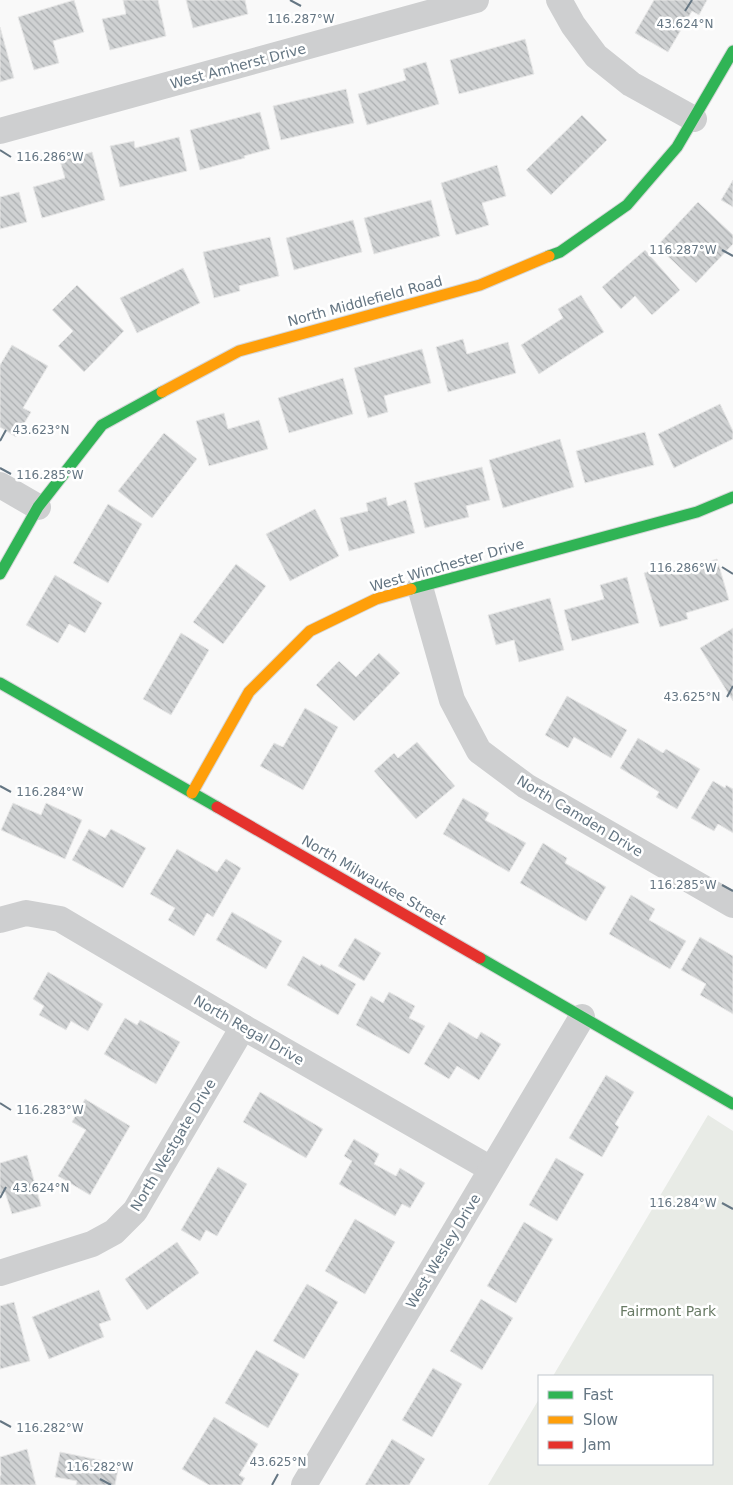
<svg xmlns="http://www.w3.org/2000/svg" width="733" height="1485" font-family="'DejaVu Sans',sans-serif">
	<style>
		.park { fill: #e8ebe6 }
		.building { fill: url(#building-back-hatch); stroke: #e8e8e8 }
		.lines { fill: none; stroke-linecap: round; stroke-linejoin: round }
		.fast-casing { stroke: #d5d6d7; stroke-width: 13 }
		.slow-casing { stroke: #d5d6d7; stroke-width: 13 }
		.jam-casing { stroke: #d5d6d7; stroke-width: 13 }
		.street { stroke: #cecfd0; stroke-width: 26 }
		.fast { stroke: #30b455; stroke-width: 11 }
		.slow { stroke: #ff9f0a; stroke-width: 11 }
		.jam { stroke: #e5322d; stroke-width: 11 }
		.ticks { fill: none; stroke: #657683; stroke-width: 2 }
		.labels { text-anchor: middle; stroke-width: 5; stroke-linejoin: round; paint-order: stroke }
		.street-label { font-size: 14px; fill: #657683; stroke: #fff }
		.park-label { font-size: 14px; fill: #687a64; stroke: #fff }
		.ticks-label { font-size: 12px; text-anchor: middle; fill: #657683; stroke: #fff; stroke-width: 5; stroke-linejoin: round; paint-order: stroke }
	</style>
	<defs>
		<pattern id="building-back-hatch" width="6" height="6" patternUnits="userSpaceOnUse" patternTransform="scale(1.25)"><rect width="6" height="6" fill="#d0d2d3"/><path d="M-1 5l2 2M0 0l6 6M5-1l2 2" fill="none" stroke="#acafb1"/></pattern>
	</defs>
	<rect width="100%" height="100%" fill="#f9f9f9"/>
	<polygon class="park" points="708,1115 733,1131 733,1485 488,1485 539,1399 539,1464 712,1464 712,1376 553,1376"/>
	<g class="building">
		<polygon points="74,0 84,32 53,41 59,63 34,70 18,17"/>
		<polygon points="123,0 158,0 166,36 110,50 102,19 126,14"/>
		<polygon points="186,0 245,0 248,14 193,28"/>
		<polygon points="654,0 707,0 699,15 692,11 668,52 635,33"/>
		<polygon points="0,27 14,78 0,82"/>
		<polygon points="525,39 534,74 459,94 450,60"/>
		<polygon points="426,62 439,104 367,125 358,94 406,80 403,69"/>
		<polygon points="346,89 354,123 281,140 273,106"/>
		<polygon points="260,112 270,149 244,156 245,158 200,170 190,130"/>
		<polygon points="582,115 607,140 551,195 526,170"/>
		<polygon points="179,137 187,171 120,187 110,146 134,141 135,148"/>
		<polygon points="92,152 105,200 42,218 33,187 65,178 60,161"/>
		<polygon points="497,165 506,196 482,203 489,225 456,235 441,183"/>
		<polygon points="733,180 733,207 721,200"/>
		<polygon points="19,192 27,222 0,229 0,197"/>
		<polygon points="431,200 440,236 374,254 364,218"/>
		<polygon points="698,202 733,235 733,244 696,283 657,246"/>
		<polygon points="353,220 362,252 294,270 286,238"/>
		<polygon points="270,237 279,276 239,286 240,291 214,298 203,252"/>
		<polygon points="645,250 680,290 652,315 635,296 621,309 602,287"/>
		<polygon points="183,268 200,303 137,333 120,298"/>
		<polygon points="77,285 124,331 84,372 58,346 73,331 52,310"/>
		<polygon points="581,295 604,332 539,374 521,345 563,318 558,309"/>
		<polygon points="463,339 467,354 508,342 516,373 448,392 436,347"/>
		<polygon points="12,345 48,366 23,408 31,412 16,437 0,427 0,365"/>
		<polygon points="422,349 431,383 384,396 388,412 368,418 354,368"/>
		<polygon points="343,378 353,414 289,433 278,398"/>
		<polygon points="720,404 733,431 733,439 674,468 658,434"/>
		<polygon points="224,413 228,429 259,420 268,449 209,466 196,421"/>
		<polygon points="645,432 654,465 585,483 576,451"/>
		<polygon points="164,433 197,459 152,518 118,491"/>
		<polygon points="560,439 574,487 503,508 489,460"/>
		<polygon points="482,467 490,500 466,506 469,517 425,528 414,483"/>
		<polygon points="386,497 388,506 406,500 415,533 349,551 340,518 368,511 366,503"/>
		<polygon points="108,504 142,524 108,583 73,563"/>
		<polygon points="315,509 339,556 290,581 266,534"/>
		<polygon points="717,559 729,600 686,613 688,619 660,627 644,573 671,565 673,573"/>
		<polygon points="236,564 266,586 223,644 193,622"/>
		<polygon points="55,575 102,603 85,633 69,624 58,643 26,625"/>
		<polygon points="627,577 639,623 572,641 564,610 604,599 600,585"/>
		<polygon points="550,598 564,650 519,662 514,640 496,645 488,615"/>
		<polygon points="733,628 733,701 700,648"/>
		<polygon points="181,633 209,650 171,715 143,699"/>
		<polygon points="379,653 400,673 354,721 316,685 339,661 356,677"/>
		<polygon points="567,696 627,730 611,758 574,737 568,748 545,735"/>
		<polygon points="305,708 338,727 303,790 260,766 274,743 283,747"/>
		<polygon points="638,738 663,753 666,749 700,769 677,809 656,797 659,792 620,768"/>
		<polygon points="417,742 455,786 416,819 374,771 394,753 398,758"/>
		<polygon points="713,781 725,788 726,785 733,789 733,833 718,824 714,831 691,818"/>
		<polygon points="463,798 489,813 485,820 526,843 509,872 443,834"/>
		<polygon points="13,803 41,815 46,803 82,820 65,859 1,830"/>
		<polygon points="89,829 105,838 111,829 146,848 123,888 72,860"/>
		<polygon points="543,843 567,858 565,863 606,887 586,921 520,883"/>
		<polygon points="177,849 217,872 226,859 241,868 213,917 207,913 194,936 168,920 175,908 150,894"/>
		<polygon points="631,895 655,909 649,920 686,941 670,969 609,934"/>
		<polygon points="232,912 282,941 266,969 216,940"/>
		<polygon points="700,937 733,956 733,1014 700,995 706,984 681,970"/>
		<polygon points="355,938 381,953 364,981 338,966"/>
		<polygon points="303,956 320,966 321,964 356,984 338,1015 287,985"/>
		<polygon points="48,972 103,1004 88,1031 71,1021 66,1030 39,1015 44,1006 33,999"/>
		<polygon points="389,992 415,1006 409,1018 425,1026 409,1054 356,1025 371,996 383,1003"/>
		<polygon points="125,1018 137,1025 140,1020 180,1042 156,1084 104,1054"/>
		<polygon points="449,1022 477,1039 481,1032 501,1044 479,1080 457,1066 449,1079 424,1064"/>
		<polygon points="606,1075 634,1092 615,1124 619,1127 602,1157 569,1138"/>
		<polygon points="260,1092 323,1129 306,1158 243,1122"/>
		<polygon points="85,1099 130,1126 90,1195 58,1176 86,1130 72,1122"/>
		<polygon points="354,1139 379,1154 374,1164 396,1176 400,1168 425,1183 410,1208 402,1204 395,1216 339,1184 352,1161 344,1156"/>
		<polygon points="27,1155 41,1206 12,1214 5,1192 0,1194 0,1163"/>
		<polygon points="556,1158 584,1174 557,1221 529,1205"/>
		<polygon points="218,1167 247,1184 217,1236 206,1230 200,1241 181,1230"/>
		<polygon points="355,1219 395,1242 365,1294 325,1271"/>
		<polygon points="524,1222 553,1239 516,1303 487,1286"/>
		<polygon points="177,1242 199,1273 147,1310 125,1279"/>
		<polygon points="307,1284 338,1302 304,1359 273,1341"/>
		<polygon points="99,1290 111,1320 99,1324 104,1337 49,1359 32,1317"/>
		<polygon points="481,1299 513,1318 482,1370 450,1351"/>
		<polygon points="14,1302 30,1361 0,1369 0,1306"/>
		<polygon points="256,1350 299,1374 268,1428 225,1403"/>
		<polygon points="433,1368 462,1384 432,1437 402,1420"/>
		<polygon points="214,1417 258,1444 239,1475 245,1478 241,1485 209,1485 182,1469"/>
		<polygon points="392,1439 425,1459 409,1485 365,1485"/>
		<polygon points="27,1449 36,1485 0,1485 0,1476 1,1475 0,1457"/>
		<polygon points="60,1452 119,1464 115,1485 76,1485 77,1481 55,1477"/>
	</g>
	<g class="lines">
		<defs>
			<g id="fast">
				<polyline points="549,256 560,252 627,205 677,147 733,51"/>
				<polyline points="0,574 38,507 102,425 162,392"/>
				<polyline points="411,589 697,512 733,497"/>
				<polyline points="0,683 217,807"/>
				<polyline points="480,958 733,1104"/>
			</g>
			<g id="slow">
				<polyline points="162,392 239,351 480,285 549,256"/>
				<polyline points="192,793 249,692 310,631 376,599 411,589"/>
			</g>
			<polyline id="jam" points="217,807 480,958"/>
		</defs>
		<use href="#fast" class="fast-casing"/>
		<use href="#slow" class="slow-casing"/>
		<use href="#jam" class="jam-casing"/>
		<g class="street">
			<polyline points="559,0 573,25 596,56 631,84 694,119"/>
			<polyline points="0,131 476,0"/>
			<polyline points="0,485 38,507"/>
			<polyline points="420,587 452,700 479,751 526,786 733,905"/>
			<polyline points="0,920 26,913 60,919 243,1027 491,1169"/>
			<polyline points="0,1273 92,1244 114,1232 135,1211 243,1027"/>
			<polyline points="304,1485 582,1017"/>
		</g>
		<use href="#fast" class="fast"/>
		<use href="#slow" class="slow"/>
		<use href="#jam" class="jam"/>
	</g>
	<path class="ticks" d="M290,0L301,6M685,11L692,0M0,150L11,157M722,250L733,256M0,441L6,430M0,468L11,474M722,567L733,574M727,697L733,686M0,786L11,792M722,885L733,891M0,1103L11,1110M0,1198L6,1187M722,1203L733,1209M0,1421L11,1427M100,1479L111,1485M272,1485L278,1474"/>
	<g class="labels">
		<g class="street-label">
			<text transform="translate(238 66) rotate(-15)" y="5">West Amherst Drive</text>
			<text transform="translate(365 301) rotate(-15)" y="5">North Middlefield Road</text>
			<text transform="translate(447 565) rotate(-16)" y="5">West Winchester Drive</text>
			<text transform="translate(580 816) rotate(31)" y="5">North Camden Drive</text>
			<text transform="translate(374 880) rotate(30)" y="5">North Milwaukee Street</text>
			<text transform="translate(249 1030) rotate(30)" y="5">North Regal Drive</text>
			<text transform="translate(173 1145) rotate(-59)" y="5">North Westgate Drive</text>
			<text transform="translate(443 1251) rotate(-59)" y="5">West Wesley Drive</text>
		</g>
		<g class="park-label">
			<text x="668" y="1316">Fairmont Park</text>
		</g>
	</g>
	<g class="ticks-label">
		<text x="301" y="23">116.287°W</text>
		<text x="685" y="28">43.624°N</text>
		<text x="50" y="161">116.286°W</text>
		<text x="683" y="254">116.287°W</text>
		<text x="41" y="434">43.623°N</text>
		<text x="50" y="479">116.285°W</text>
		<text x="683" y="572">116.286°W</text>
		<text x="692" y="701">43.625°N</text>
		<text x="50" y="796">116.284°W</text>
		<text x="683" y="889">116.285°W</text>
		<text x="50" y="1114">116.283°W</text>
		<text x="41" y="1192">43.624°N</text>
		<text x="683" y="1207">116.284°W</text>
		<text x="50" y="1432">116.282°W</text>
		<text x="278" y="1466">43.625°N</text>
		<text x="100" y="1471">116.282°W</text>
	</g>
	<rect x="538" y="1375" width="175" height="90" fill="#ffffff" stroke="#c1c8cd"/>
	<rect x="548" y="1391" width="25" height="8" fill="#30b455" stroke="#c1c8cd"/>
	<text x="583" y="1400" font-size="15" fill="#657683">Fast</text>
	<rect x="548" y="1416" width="25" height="8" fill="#ff9f0a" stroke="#c1c8cd"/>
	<text x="583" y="1425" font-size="15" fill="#657683">Slow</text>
	<rect x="548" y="1441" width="25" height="8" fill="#e5322d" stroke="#c1c8cd"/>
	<text x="583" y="1450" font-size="15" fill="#657683">Jam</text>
</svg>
